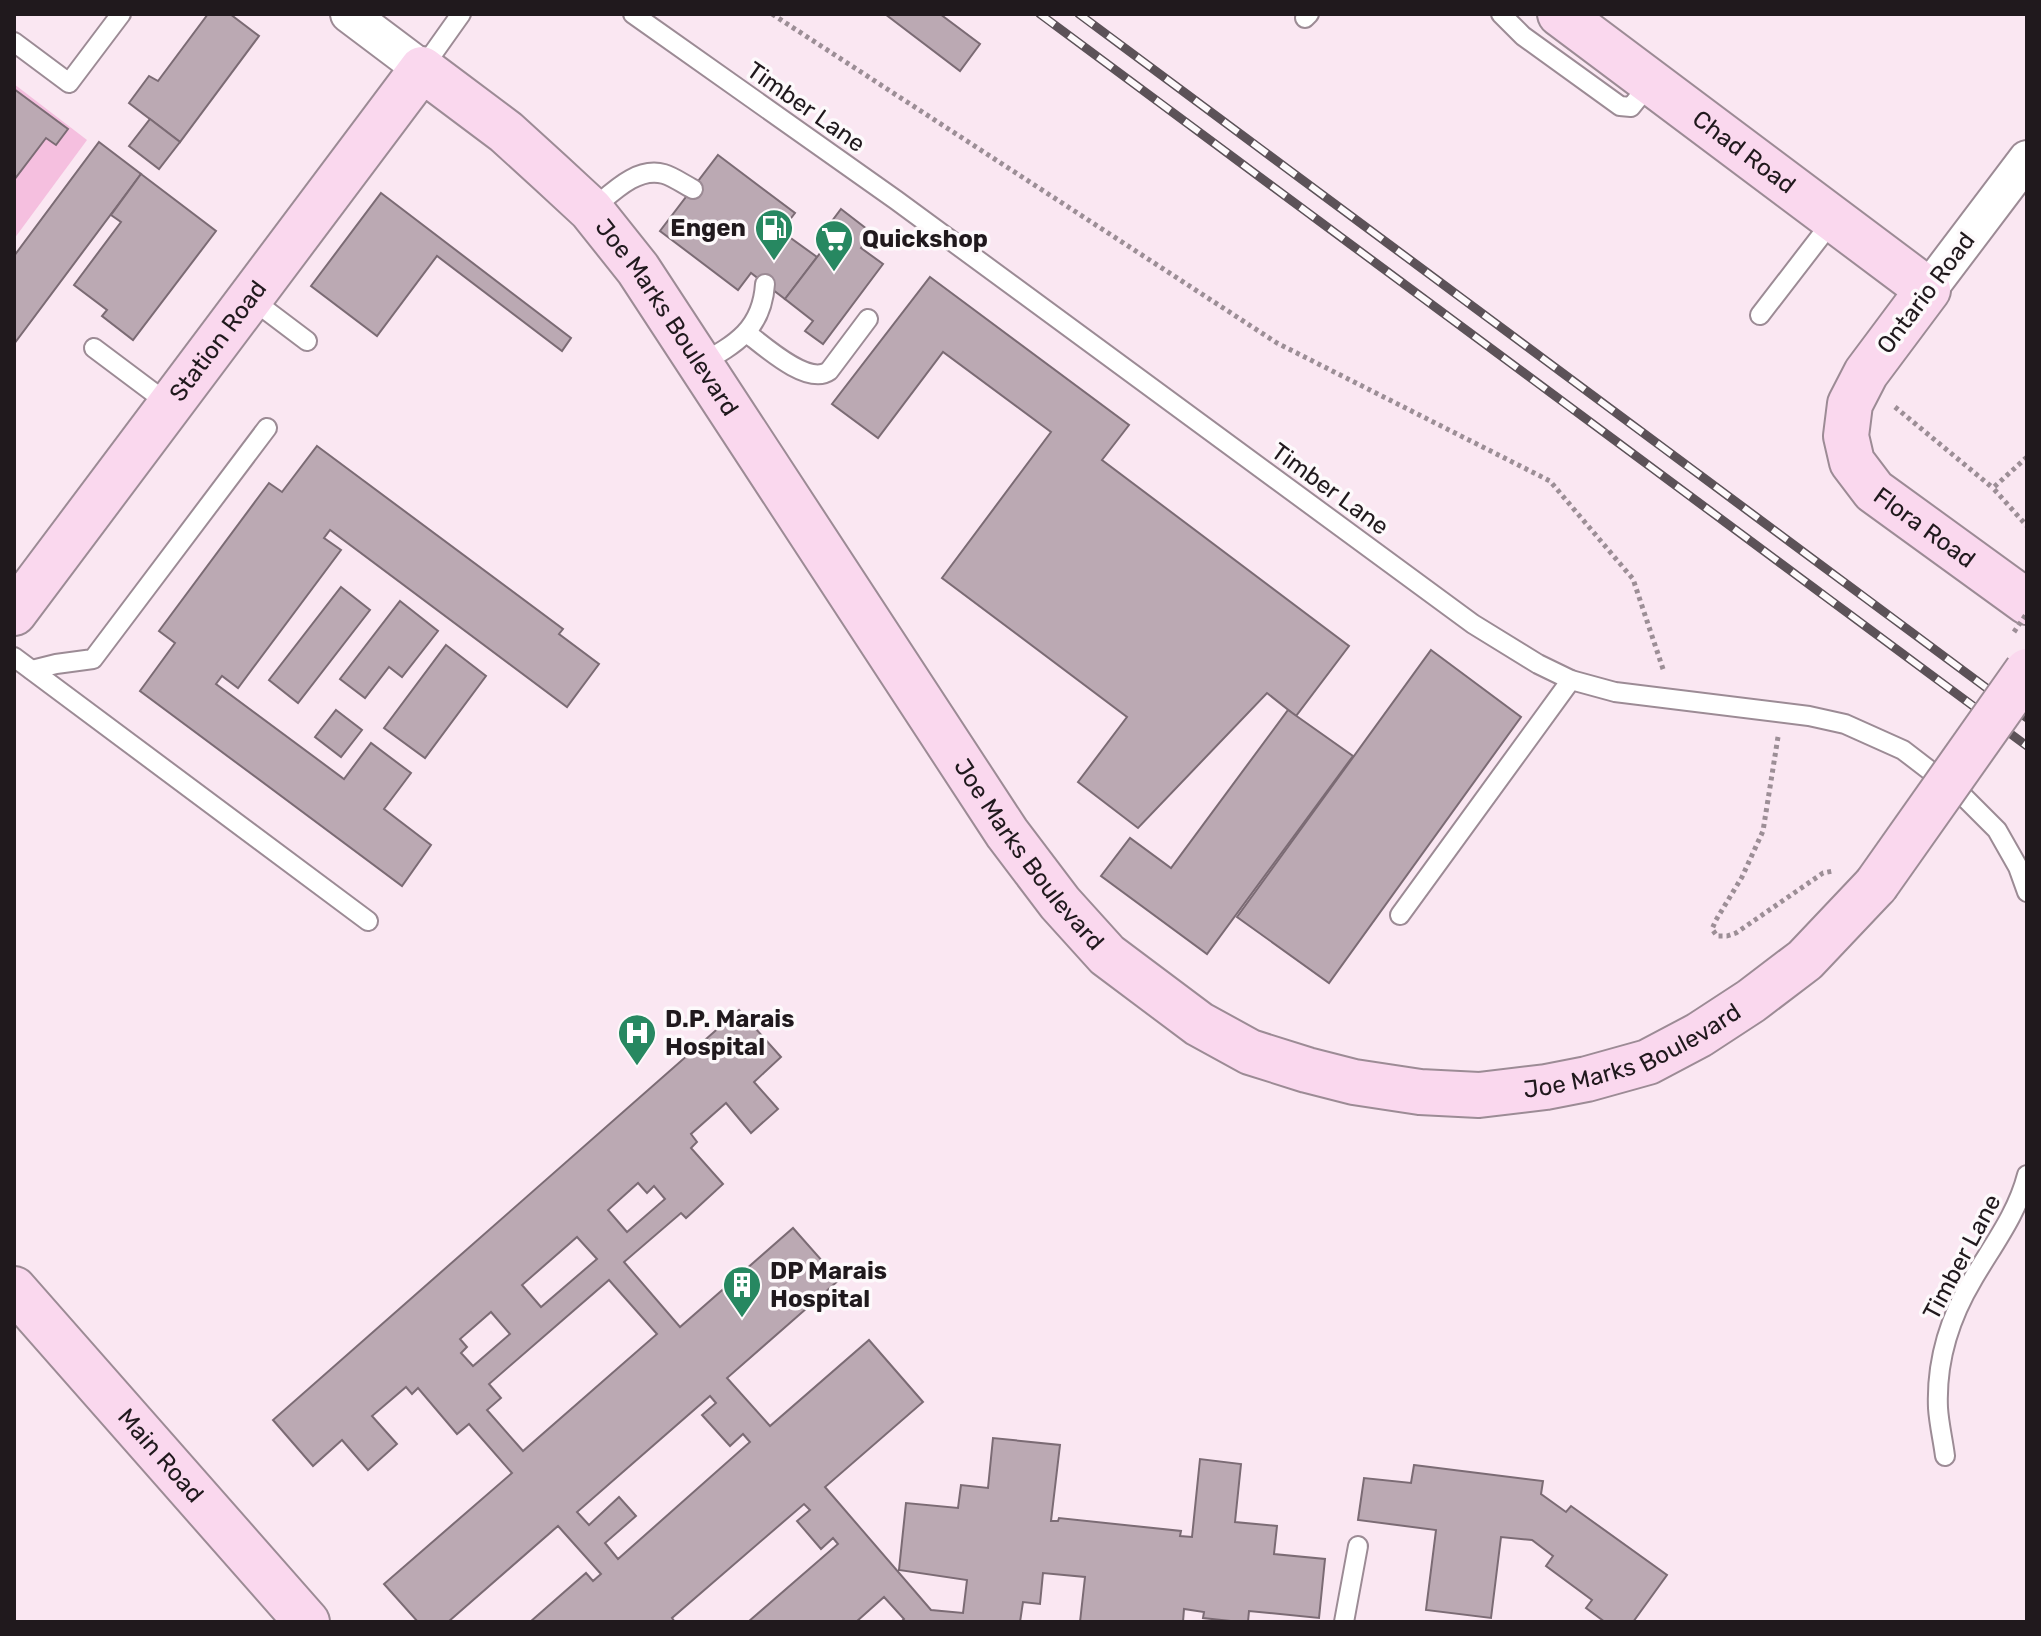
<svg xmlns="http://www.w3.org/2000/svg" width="2041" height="1636" font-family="Rubik,sans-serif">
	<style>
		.green { fill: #f5bfdf }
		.building { fill: #bba9b3; stroke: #7b6b74; stroke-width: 2; fill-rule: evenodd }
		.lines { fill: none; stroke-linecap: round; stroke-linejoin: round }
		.lane-casing { stroke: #9c8b95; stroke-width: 22 }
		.street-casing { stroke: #9c8b95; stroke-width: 40 }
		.secondary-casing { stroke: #9c8b95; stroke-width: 48 }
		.path { stroke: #9c8e96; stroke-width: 5; stroke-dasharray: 4 4; stroke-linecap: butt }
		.lane { stroke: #fff; stroke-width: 18 }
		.street { stroke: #fff; stroke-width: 36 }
		.secondary { stroke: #fad8ee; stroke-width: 44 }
		.rail-casing { stroke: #5c5258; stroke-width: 9 }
		.rail { stroke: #fdf9fb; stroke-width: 6; stroke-dasharray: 18; stroke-linecap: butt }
		.secondary-bridge-casing { stroke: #9c8b95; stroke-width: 48; stroke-linecap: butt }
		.path-bridge { stroke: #9c8e96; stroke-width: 5; stroke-dasharray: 4 4; stroke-linecap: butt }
		.secondary-bridge { stroke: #fad8ee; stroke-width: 44 }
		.labels { text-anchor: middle; stroke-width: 7; stroke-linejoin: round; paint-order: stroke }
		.street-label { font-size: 24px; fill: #20191d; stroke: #fdf9fb }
		.poi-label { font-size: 24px; font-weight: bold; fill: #20191d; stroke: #fdf9fb; text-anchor: start }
	</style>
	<rect width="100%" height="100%" fill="#fae7f2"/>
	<polygon class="green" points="14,84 87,140 14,239"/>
	<g class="building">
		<polygon points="208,14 230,14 259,36 180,142 129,103 149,76 158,81"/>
		<polygon points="885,14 940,14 980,44 960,71"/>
		<polygon points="14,89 68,129 56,145 46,138 14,180"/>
		<polygon points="150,119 180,142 159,169 129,146"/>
		<polygon points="99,142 141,174 14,344 14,256"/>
		<polygon points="718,155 795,213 781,231 817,257 785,299 751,273 738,290 660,231"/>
		<polygon points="141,174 216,231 133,340 102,316 107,310 74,285 121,222 111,215"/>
		<polygon points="381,193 571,338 562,351 437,256 377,336 311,286"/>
		<polygon points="841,209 872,233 861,248 883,264 823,344 805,331 813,321 785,299 837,231 829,225"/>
		<polygon points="930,277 1129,425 1102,460 1349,646 1296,716 1267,693 1138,828 1078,782 1127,717 942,578 1051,432 943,352 878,438 832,404"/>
		<polygon points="317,446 563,629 559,634 599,664 567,707 330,530 324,538 341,550 238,688 222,676 216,684 344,779 371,743 411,773 384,809 431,845 402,886 140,691 175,643 159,631 269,483 282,492"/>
		<polygon points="341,587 370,610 298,703 269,680"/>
		<polygon points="400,601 438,631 402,677 389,667 365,698 340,679"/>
		<polygon points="446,645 486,676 425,758 384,728"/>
		<polygon points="1431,650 1521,717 1329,983 1237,917"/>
		<polygon points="336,710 362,730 341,757 315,737"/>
		<polygon points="1288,710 1353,756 1207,954 1101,876 1130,838 1171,868"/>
		<path d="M739,1010L781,1057L754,1082L778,1109L751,1133L726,1103L691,1134L697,1142L691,1148L723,1184L686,1218L681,1213L624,1262L680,1327L793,1228L839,1280L727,1378L770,1426L869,1340L923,1402L825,1487L931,1610L963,1613L967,1580L899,1570L906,1503L958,1508L961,1485L988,1488L993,1438L1060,1445L1051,1521H1058L1059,1518L1181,1531L1180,1536L1192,1537L1200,1459L1241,1464L1235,1522L1277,1526L1274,1554L1325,1559L1319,1618L1249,1611L1248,1622H1240L1203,1618L1204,1612L1184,1609L1183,1622H1080L1085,1577L1043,1573L1040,1604L1023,1602L1020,1622H901L904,1619L884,1597L856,1622H748L838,1544L833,1538L821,1549L797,1521L810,1510L804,1504L672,1618L675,1622H530L586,1573L593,1581L601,1574L558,1526L448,1622H418L384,1584L512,1473L469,1424L457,1434L418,1388L412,1394L406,1387L372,1416L397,1444L368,1470L342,1440L313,1466L273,1420ZM638,1183L647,1193L654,1186L665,1199L627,1232L608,1210ZM577,1237L597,1259L541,1307L522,1285ZM609,1280L657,1334L523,1451L487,1410L501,1398L489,1384ZM491,1312L510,1334L473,1366L461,1353L467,1347L460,1339ZM710,1396L716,1403L702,1415L730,1446L743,1434L750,1442L618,1559L605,1543L636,1516L619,1497L589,1525L577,1512Z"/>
		<polygon points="1414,1465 1543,1481 1541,1494 1566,1512 1571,1506 1667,1575 1633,1622 1605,1622 1586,1608 1592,1600 1546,1566 1553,1556 1532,1540 1501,1537 1491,1618 1426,1610 1436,1530 1358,1520 1364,1478 1411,1483"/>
	</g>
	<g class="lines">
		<defs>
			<g id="lane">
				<polyline points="633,14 896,200 1473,624 1538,664 1571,680 1615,692 1809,716 1845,724 1903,750 1963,796 1997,830 2018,867 2027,892"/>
				<polyline points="1501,14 1523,36 1620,106 1631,107 1651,82"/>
				<polyline points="1305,18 1309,14"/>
				<polyline points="14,42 69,83 121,14"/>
				<polyline points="422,69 461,14"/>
				<path d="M591,210C611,194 636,166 664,174C674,177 683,184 693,189"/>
				<polyline points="250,298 307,341"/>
				<polyline points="1760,315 1834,219"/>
				<path d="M747,333C764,346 808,386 829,371L868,319"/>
				<polyline points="94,348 170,405"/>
				<path d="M700,364C736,344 762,329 765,284"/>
				<polyline points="14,657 368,921"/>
				<polyline points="32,670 56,664 93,659 267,428"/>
				<polyline points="1400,915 1571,680"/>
				<path d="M1945,1456C1943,1440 1939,1424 1938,1408C1936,1360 1949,1319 1973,1279C1993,1245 2017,1214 2027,1175"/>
				<polyline points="1344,1622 1358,1546"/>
			</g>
			<g id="street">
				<polyline points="349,14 422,69"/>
				<polyline points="1928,290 2027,159"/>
			</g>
			<g id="secondary">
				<path id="s1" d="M1560,14L1928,290L1866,373L1850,404L1846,436L1852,462L1874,491L2027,602"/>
				<path id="s2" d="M14,613L422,69L506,132L551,173L591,210L638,269L1007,833L1060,903L1107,955L1199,1024L1250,1052L1307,1070L1354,1082L1420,1092L1479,1095L1546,1087L1587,1079L1648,1062L1699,1035L1751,1001L1805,960L1876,885"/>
				<path id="s3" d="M14,1289L307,1622"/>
			</g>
		</defs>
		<use href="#lane" class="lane-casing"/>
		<use href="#street" class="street-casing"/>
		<use href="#secondary" class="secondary-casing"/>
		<g class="path">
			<polyline points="772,14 1277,343 1550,481 1633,579 1664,672"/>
			<polyline points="1895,407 1993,488"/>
			<polyline points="2027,457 1993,488 2027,526"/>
			<polyline points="1778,737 1763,831 1742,877 1716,920 1712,929 1717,936 1727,936 1736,933 1823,873 1833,871"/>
		</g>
		<use href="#lane" class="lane"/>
		<use href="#street" class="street"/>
		<use href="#secondary" class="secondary"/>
		<defs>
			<g id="rail">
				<polyline points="1040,14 2027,746"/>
				<polyline points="1079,14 2027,718"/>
			</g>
		</defs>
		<use href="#rail" class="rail-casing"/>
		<use href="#rail" class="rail"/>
		<defs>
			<polyline id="secondary-bridge" points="1876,885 2027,671"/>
		</defs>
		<use href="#secondary-bridge" class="secondary-bridge-casing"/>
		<polyline class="path-bridge" points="2014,632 2027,613"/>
		<use href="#secondary-bridge" class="secondary-bridge"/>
	</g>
	<defs>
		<symbol id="fuel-pin" viewBox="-11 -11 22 30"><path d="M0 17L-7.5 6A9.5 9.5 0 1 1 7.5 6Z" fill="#278861" stroke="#fdf9fb"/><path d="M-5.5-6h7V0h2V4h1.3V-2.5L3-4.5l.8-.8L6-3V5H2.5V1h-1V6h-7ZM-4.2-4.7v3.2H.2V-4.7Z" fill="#fff"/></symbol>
		<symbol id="supermarket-pin" viewBox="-11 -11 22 30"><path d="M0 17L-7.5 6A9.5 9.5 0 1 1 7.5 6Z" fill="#278861" stroke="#fdf9fb"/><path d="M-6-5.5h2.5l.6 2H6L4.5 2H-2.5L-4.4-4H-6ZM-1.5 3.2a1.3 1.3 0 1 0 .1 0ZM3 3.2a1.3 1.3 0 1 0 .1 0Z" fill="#fff"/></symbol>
		<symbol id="hospital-pin" viewBox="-11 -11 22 30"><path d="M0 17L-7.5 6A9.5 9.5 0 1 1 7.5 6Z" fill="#278861" stroke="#fdf9fb"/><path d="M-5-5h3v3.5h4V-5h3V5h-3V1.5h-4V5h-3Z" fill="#fff"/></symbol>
		<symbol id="building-pin" viewBox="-11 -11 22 30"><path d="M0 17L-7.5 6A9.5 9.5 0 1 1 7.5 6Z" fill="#278861" stroke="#fdf9fb"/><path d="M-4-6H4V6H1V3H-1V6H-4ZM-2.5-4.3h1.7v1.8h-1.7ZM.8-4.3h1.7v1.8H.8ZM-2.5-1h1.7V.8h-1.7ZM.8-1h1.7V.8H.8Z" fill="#fff"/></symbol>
	</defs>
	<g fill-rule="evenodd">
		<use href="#fuel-pin" x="752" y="206" width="44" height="60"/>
		<use href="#supermarket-pin" x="812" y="217" width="44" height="60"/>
		<use href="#hospital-pin" x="615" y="1011" width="44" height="60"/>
		<use href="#building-pin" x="720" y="1263" width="44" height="60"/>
	</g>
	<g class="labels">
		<g class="street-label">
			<text transform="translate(806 107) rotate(35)" y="8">Timber Lane</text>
			<text dy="8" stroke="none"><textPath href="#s1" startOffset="230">Chad Road</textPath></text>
			<text transform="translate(1926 293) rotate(-53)" y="8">Ontario Road</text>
			<text dy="8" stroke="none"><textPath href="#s2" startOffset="1032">Joe Marks Boulevard</textPath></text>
			<text dy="8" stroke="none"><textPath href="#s2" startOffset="340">Station Road</textPath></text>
			<text transform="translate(1330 489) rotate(36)" y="8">Timber Lane</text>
			<text dy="8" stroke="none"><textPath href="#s1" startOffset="756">Flora Road</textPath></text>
			<text dy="8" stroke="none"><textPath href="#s2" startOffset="1680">Joe Marks Boulevard</textPath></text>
			<text dy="8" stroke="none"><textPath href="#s2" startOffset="2376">Joe Marks Boulevard</textPath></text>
			<text transform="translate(1962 1257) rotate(-62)" y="8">Timber Lane</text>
			<text dy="8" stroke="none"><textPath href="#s3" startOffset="222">Main Road</textPath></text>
		</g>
		<g class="poi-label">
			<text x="746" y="236" text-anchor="end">Engen</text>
			<text x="862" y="247">Quickshop</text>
			<text x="665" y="1027">D.P. Marais<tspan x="665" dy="28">Hospital</tspan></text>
			<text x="770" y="1279">DP Marais<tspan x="770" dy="28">Hospital</tspan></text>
		</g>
	</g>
	<rect width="2041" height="1636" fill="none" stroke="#20191d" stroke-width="32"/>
</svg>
